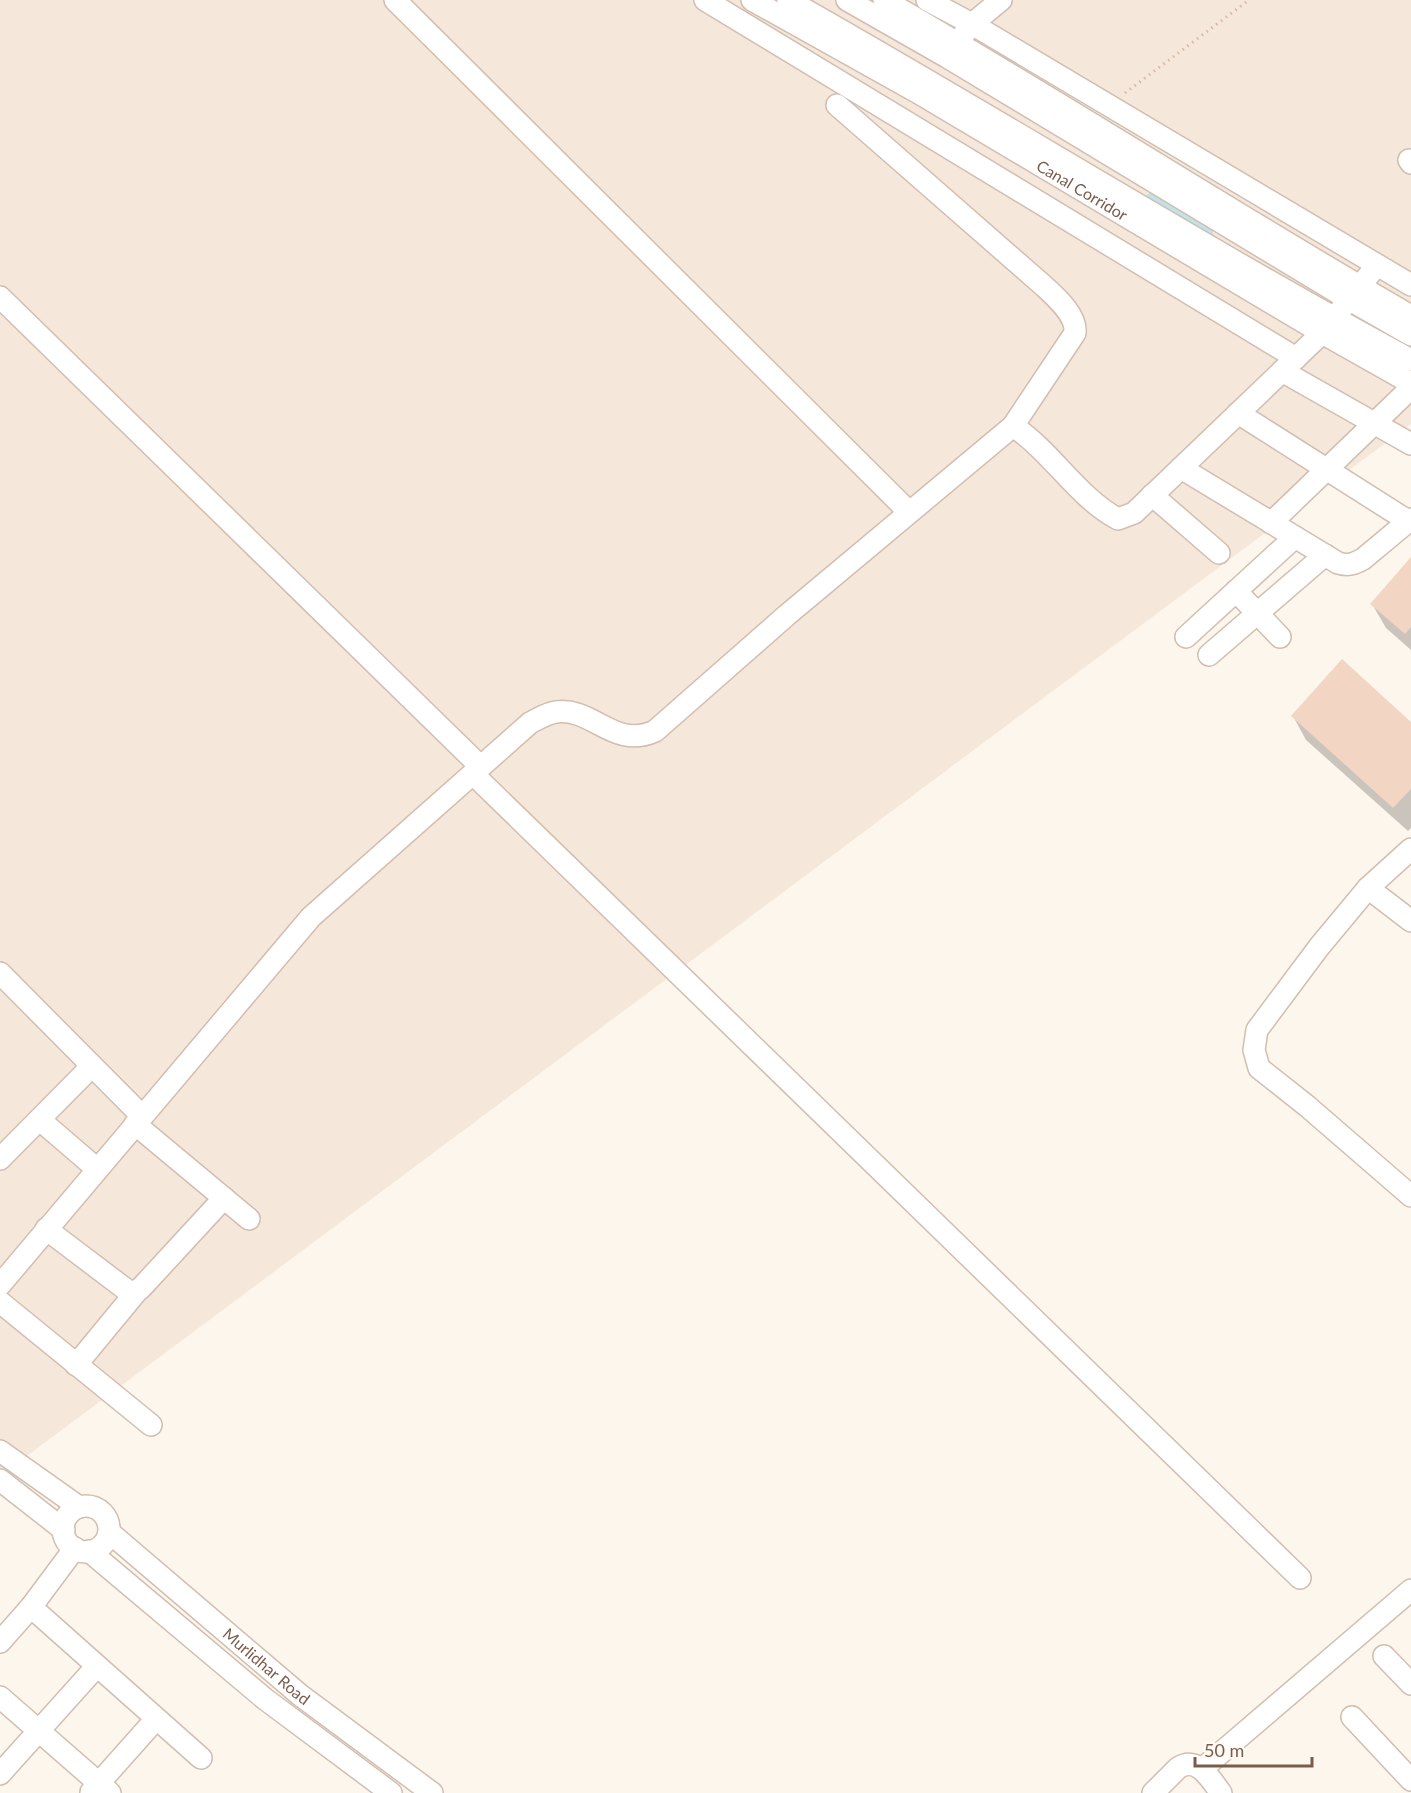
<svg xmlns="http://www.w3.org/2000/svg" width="1411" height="1793" font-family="Lato,sans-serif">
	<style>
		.residential { fill: #f5e8da }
		.shadow { fill: #0003 }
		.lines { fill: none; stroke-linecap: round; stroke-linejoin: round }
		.canal { stroke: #bfe3e8; stroke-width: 16 }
		.building { fill: #f3d5c3 }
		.minor-casing { stroke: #d1beb0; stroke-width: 24 }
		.path { stroke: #d9b8a5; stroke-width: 3; stroke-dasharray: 1.5 4.5; stroke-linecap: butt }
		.minor { stroke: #fff; stroke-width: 21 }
		.labels { text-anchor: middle; stroke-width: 4.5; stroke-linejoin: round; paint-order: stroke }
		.street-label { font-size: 16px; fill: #7a5c4d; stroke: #fffaf3 }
	</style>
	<rect width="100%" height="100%" fill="#fdf6ec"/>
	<polygon class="residential" points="0,0 1411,0 1411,424 0,1476"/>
	<g class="shadow">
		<polygon points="1411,561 1411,650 1386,628 1372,604"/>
		<polygon points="1293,716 1411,724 1411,828 1408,831 1306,740"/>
	</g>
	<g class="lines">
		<polyline class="canal" points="1152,201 1205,232"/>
	</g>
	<g class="building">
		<polygon points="1411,557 1411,627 1405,634 1370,604"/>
		<polygon points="1342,659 1411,722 1411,789 1393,808 1291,716"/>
	</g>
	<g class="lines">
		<defs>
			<g id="minor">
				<polyline points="395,0 909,512"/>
				<polyline points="705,0 1296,358"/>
				<path id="s1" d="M752,0L917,92L1317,330L1411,383"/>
				<path d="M788,0C997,118 1200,246 1411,360"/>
				<polyline points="847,0 947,57 1350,300 1411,335"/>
				<path d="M884,0C1062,102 1233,214 1411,316"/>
				<polyline points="927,0 972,24 1411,285"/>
				<polyline points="964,34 972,24 1001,0"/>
				<path d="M837,105L1045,287C1057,298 1077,316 1075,333L1013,426C1053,453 1077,497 1118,519L1134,513L1322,333L1377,265"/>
				<polyline points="1409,160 1411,163"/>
				<polyline points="0,297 480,766"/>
				<polyline points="1282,371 1411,444"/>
				<polyline points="1238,413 1408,521"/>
				<path d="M1181,468L1338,563C1348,566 1354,564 1363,559L1411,519"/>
				<polyline points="1152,495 1219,553"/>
				<polyline points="1271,523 1411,388"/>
				<polyline points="1236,591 1280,637"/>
				<polyline points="1186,637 1295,537"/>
				<polyline points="1209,655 1325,555"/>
				<polyline points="473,774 1300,1578"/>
				<polyline points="1411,849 1368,888 1319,947 1257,1030 1254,1050 1259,1068 1307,1106 1411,1196"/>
				<polyline points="1368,888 1411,921"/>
				<polyline points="0,973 142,1116"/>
				<polyline points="40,1120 97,1169"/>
				<polyline points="135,1124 249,1219"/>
				<polyline points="0,1159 92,1066"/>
				<polyline points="46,1229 128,1291 133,1293 141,1288 224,1198"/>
				<path d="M0,1285L311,917L530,723C538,719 547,713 556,712C593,707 614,750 655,731L787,615L1013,426"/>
				<polyline points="0,1302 151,1425"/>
				<polyline points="76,1365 137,1291"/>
				<polyline points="0,1451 79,1507"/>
				<polyline points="0,1480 64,1530"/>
				<circle cx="86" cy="1529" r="23"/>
				<path id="s2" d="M109,1532L300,1695L432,1793"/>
				<polyline points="89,1551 265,1699 391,1793"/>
				<polyline points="31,1607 201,1758"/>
				<polyline points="0,1642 31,1607 75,1548"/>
				<polyline points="1384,1656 1411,1684"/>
				<polyline points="0,1697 110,1793"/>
				<polyline points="1352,1717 1411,1780"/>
				<polyline points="1202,1769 1411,1590"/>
				<polyline points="0,1774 97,1666"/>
				<polyline points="91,1792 156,1719"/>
				<path d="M1153,1793L1178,1768C1198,1755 1211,1780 1221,1793"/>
			</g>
		</defs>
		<use href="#minor" class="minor-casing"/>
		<polyline class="path" points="1125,93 1249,0"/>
		<use href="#minor" class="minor"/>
	</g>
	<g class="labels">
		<g class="street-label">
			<text dy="6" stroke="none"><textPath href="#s1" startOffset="381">Canal Corridor</textPath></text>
			<text dy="6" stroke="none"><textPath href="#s2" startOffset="207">Murlidhar Road</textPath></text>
		</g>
	</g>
	<path d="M1195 1757v9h117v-9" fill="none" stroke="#7a5c4d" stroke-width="3"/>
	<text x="1204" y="1757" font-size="18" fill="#7a5c4d" stroke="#fffaf3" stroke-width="4.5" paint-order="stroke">50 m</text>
</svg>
